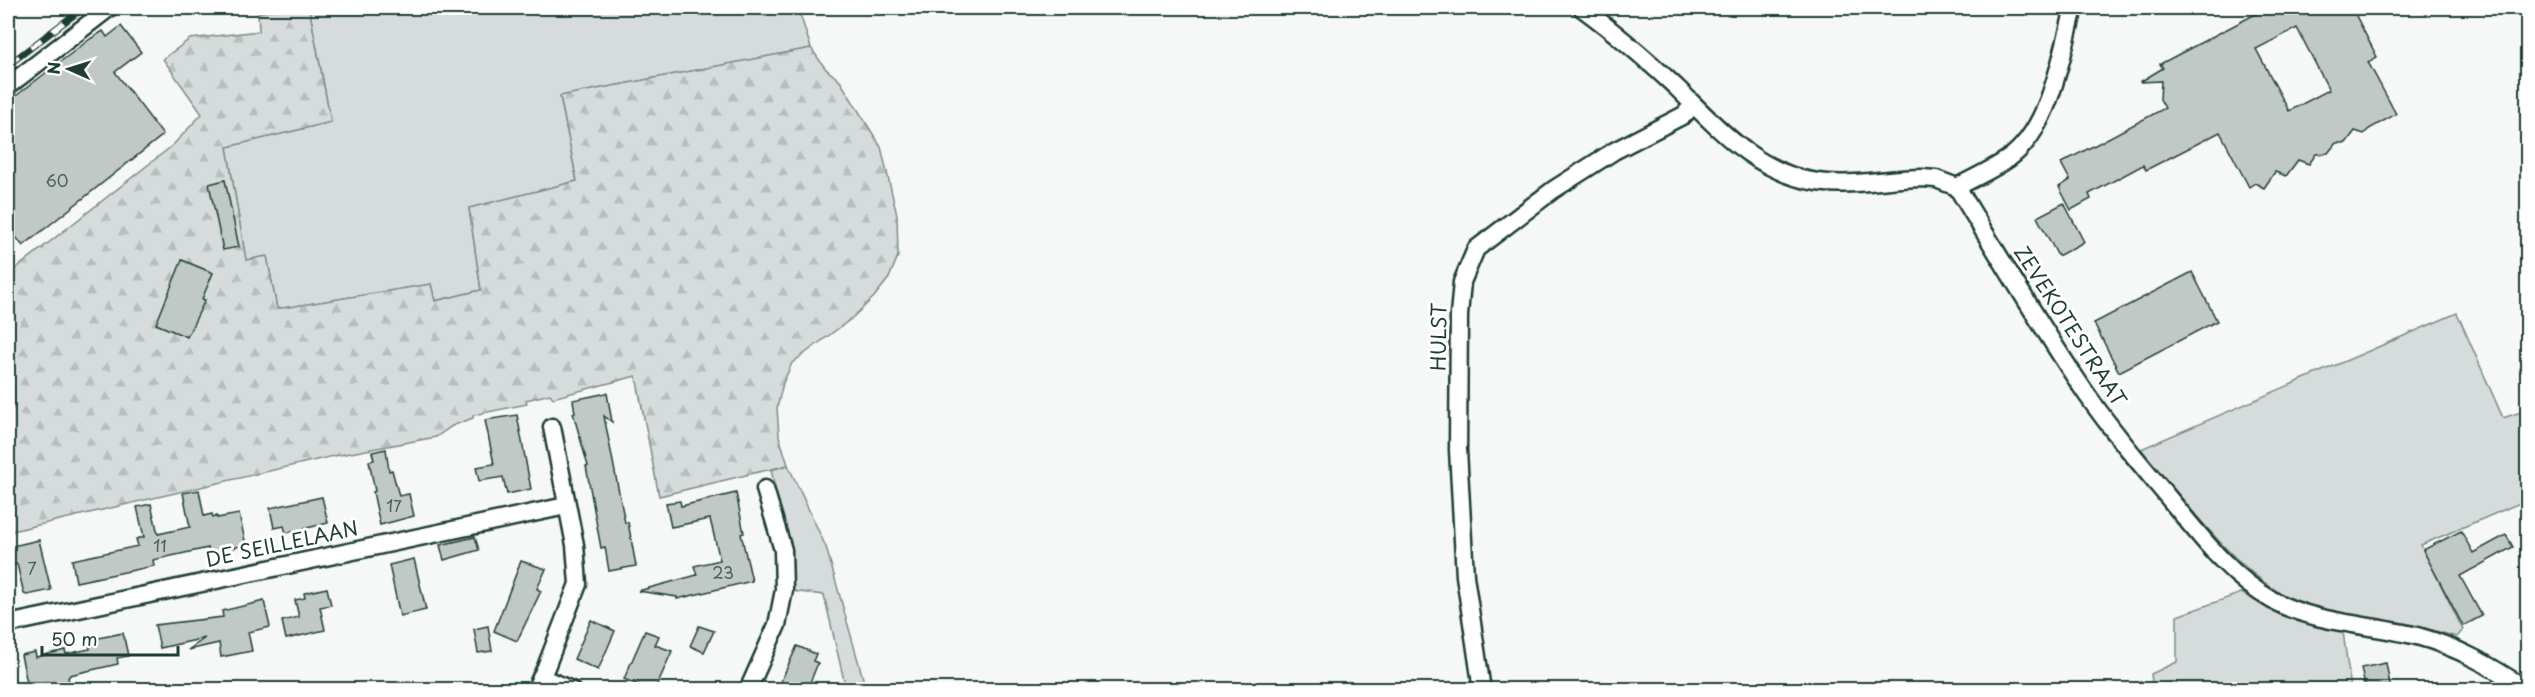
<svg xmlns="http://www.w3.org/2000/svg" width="2535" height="697" font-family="'Playpen Sans',sans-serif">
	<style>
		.grass { fill: #d6dcdb; stroke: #7a8c88; stroke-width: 1.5 }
		.forest { fill: url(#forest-firs); stroke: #7a8c88; stroke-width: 1.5 }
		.building { fill: #c0c9c6; stroke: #1f3d34; stroke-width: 1.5; fill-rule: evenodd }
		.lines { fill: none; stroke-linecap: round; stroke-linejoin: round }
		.street-casing { stroke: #1f3d34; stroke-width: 21 }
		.street { stroke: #fff; stroke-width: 16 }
		.rail-casing { stroke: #1f3d34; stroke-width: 7 }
		.rail { stroke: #fff; stroke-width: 4.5; stroke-dasharray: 14; stroke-linecap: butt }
		.labels { text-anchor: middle; stroke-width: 6; stroke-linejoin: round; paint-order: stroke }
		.number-label { font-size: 16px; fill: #476058 }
		.street-label { font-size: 20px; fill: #1f3d34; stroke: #fff }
	</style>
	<defs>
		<pattern id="forest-firs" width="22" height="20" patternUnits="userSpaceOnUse" patternTransform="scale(1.5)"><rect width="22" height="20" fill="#d6dcdb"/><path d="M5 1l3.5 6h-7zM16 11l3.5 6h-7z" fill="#b7bebd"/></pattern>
	</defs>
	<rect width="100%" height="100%" fill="#f6f7f7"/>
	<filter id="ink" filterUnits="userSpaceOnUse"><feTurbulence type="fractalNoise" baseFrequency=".0167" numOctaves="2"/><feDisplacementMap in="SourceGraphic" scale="12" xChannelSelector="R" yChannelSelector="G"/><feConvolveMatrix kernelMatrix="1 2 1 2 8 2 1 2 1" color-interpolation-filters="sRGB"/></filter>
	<g filter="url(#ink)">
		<g class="grass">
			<polygon points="309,8 798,8 811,48 560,96 577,181 469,208 481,290 435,301 431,284 277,309 267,257 246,261 227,147 331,122"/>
			<path d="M2457,313L2503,418L2527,410V500L2421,545L2463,630L2457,637C2440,632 2422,627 2404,623C2373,617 2340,616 2310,607C2244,586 2185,500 2141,449Z"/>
			<polygon points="788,465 826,547 866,689 846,689 824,595 792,591 793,565 771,470"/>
			<polygon points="2241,593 2283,614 2343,632 2351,689 2153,689 2151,674 2177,662 2177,616"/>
		</g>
		<polygon class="forest" points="280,8 309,8 331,122 227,147 246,260 267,256 277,309 431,284 435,301 481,290 469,208 577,181 560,96 811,48 825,68 840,81 881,147 897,215 898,256 889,278 874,297 851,319 792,363 783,383 777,408 779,436 788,465 659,496 636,376 553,398 550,394 526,400 527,404 473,415 473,418 452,426 436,437 329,457 8,532 8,410 14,408 9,283 14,270 172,146 202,114 163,59 190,39 259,31 258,13"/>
		<g class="building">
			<path d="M2267,8H2352L2377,57L2368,62L2396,114L2369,129L2364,134L2355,131L2346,143H2336L2328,153L2316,154L2309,164L2298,160L2286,176L2275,172L2264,188L2255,183L2249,187L2220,132L2146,170L2143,165L2089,194L2091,199L2071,210L2059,187L2070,180L2061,163L2165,108L2160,99L2161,81L2140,82L2163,68L2160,64ZM2297,28L2329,90L2289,111L2256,49Z"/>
			<polygon points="121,26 141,52 115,72 163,135 23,246 8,227 8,102 90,39 103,31 107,37"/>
			<polygon points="225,180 239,247 223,250 209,184"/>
			<polygon points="2064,203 2084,242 2058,256 2037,217"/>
			<polygon points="182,260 213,273 202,299 205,300 187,337 156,324"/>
			<polygon points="2192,272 2217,321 2119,372 2094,323"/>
			<polygon points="607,393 612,422 604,416 625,523 628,522 636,566 609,571 605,547 601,548 586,466 588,466 573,413 575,413 573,400"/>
			<polygon points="517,415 531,489 507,494 503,477 479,481 476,467 494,464 485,420"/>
			<polygon points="386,449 389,471 392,470 399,496 409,494 414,516 380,525 373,492 375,491 369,461 374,460 372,452"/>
			<polygon points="199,490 204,516 212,514 213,517 217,516 217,518 239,514 246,545 209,553 208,548 153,560 154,566 76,582 72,560 138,546 136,539 144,537 137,507 151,504 158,534 190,527 183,493"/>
			<polygon points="736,493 744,533 741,534 752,581 677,599 677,597 638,591 697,575 694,566 720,560 710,519 671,527 666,503 680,501 681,506"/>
			<polygon points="322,497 328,523 286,533 284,526 274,528 270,508"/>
			<polygon points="2461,531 2473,553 2506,535 2513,547 2460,576 2482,616 2463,626 2423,550"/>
			<polygon points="475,537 479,550 444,560 440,545"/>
			<polygon points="39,540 51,590 27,595 24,594 17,564 8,566 8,547"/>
			<polygon points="414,559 426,610 400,616 389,565"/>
			<polygon points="521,561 546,569 537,589 541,591 517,641 494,631"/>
			<polygon points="327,588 331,605 320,607 325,630 286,639 282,621 299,617 295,600 305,598 304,593"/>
			<polygon points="264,601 270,627 248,632 252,651 221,657 219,643 188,650 205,638 160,648 155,625 223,617 222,611"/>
			<polygon points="591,620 615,631 598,670 574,659"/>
			<polygon points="488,626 492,651 478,653 474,629"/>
			<polygon points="699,626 714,631 704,652 690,646"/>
			<polygon points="645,631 659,636 655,645 672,651 655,690 650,690 624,679"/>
			<polygon points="123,633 128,656 117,658 118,664 70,675 68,678 70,685 50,690 48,682 28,687 21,655 35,652 36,657 65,650 66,654 90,649 89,640"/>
			<polygon points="797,646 816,654 813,661 818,663 807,690 777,690"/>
			<polygon points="2386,663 2391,690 2366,690 2361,668"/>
		</g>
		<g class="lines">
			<defs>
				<g id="street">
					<path d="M1582,8C1615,32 1646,59 1676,87C1718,128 1756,173 1817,182C1852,187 1888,178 1922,178L1936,179L1957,187C1996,251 2035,317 2077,380C2105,423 2139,462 2172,502C2201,537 2231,577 2272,600C2316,624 2370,624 2417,636C2458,647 2493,667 2527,690"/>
					<polyline points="8,86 109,8"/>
					<path d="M1957,187C1975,177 1997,168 2013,155C2051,124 2062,53 2074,8"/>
					<polyline points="8,624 566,506"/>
					<polyline points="541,677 571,690"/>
					<polyline points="535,690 546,667 578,584 575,545 552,427"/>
					<polyline points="748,690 777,625 784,590 783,550 765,489"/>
					<polyline points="1482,690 1465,576 1458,450 1459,315 1462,282 1476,249 1553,190 1614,151 1684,115 1693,105"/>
				</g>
			</defs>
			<use href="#street" class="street-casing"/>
			<use href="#street" class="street"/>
			<defs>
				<polyline id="rail" points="8,65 83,8"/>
			</defs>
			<use href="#rail" class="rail-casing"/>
			<use href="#rail" class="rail"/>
		</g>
	</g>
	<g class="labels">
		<g class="number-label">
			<text x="57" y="187">60</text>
			<text x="394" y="512">17</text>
			<text x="160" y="552">11</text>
			<text x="32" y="575">7</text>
			<text x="723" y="579">23</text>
		</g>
		<g class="street-label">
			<text transform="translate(2070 326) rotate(57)" y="7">ZEVEKOTESTRAAT</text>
			<text transform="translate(1439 337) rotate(-89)" y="7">HULST</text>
			<text transform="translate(282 544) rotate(-12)" y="7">DE SEILLELAAN</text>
		</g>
	</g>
	<rect width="2535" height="697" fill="none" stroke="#fff" stroke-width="30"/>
	<rect x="15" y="15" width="2505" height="667" fill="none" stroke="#1f3d34" stroke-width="2" filter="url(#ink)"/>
	<g transform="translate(69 69) rotate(273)" stroke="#ffffff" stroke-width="4.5" paint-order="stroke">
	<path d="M0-4.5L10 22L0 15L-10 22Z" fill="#1f3d34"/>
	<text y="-9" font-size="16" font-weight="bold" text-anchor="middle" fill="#1f3d34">N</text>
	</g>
	<path d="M42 646v9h136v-9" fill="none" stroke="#1f3d34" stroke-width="3"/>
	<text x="51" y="646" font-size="18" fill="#1f3d34" stroke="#ffffff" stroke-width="4.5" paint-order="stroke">50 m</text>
</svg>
